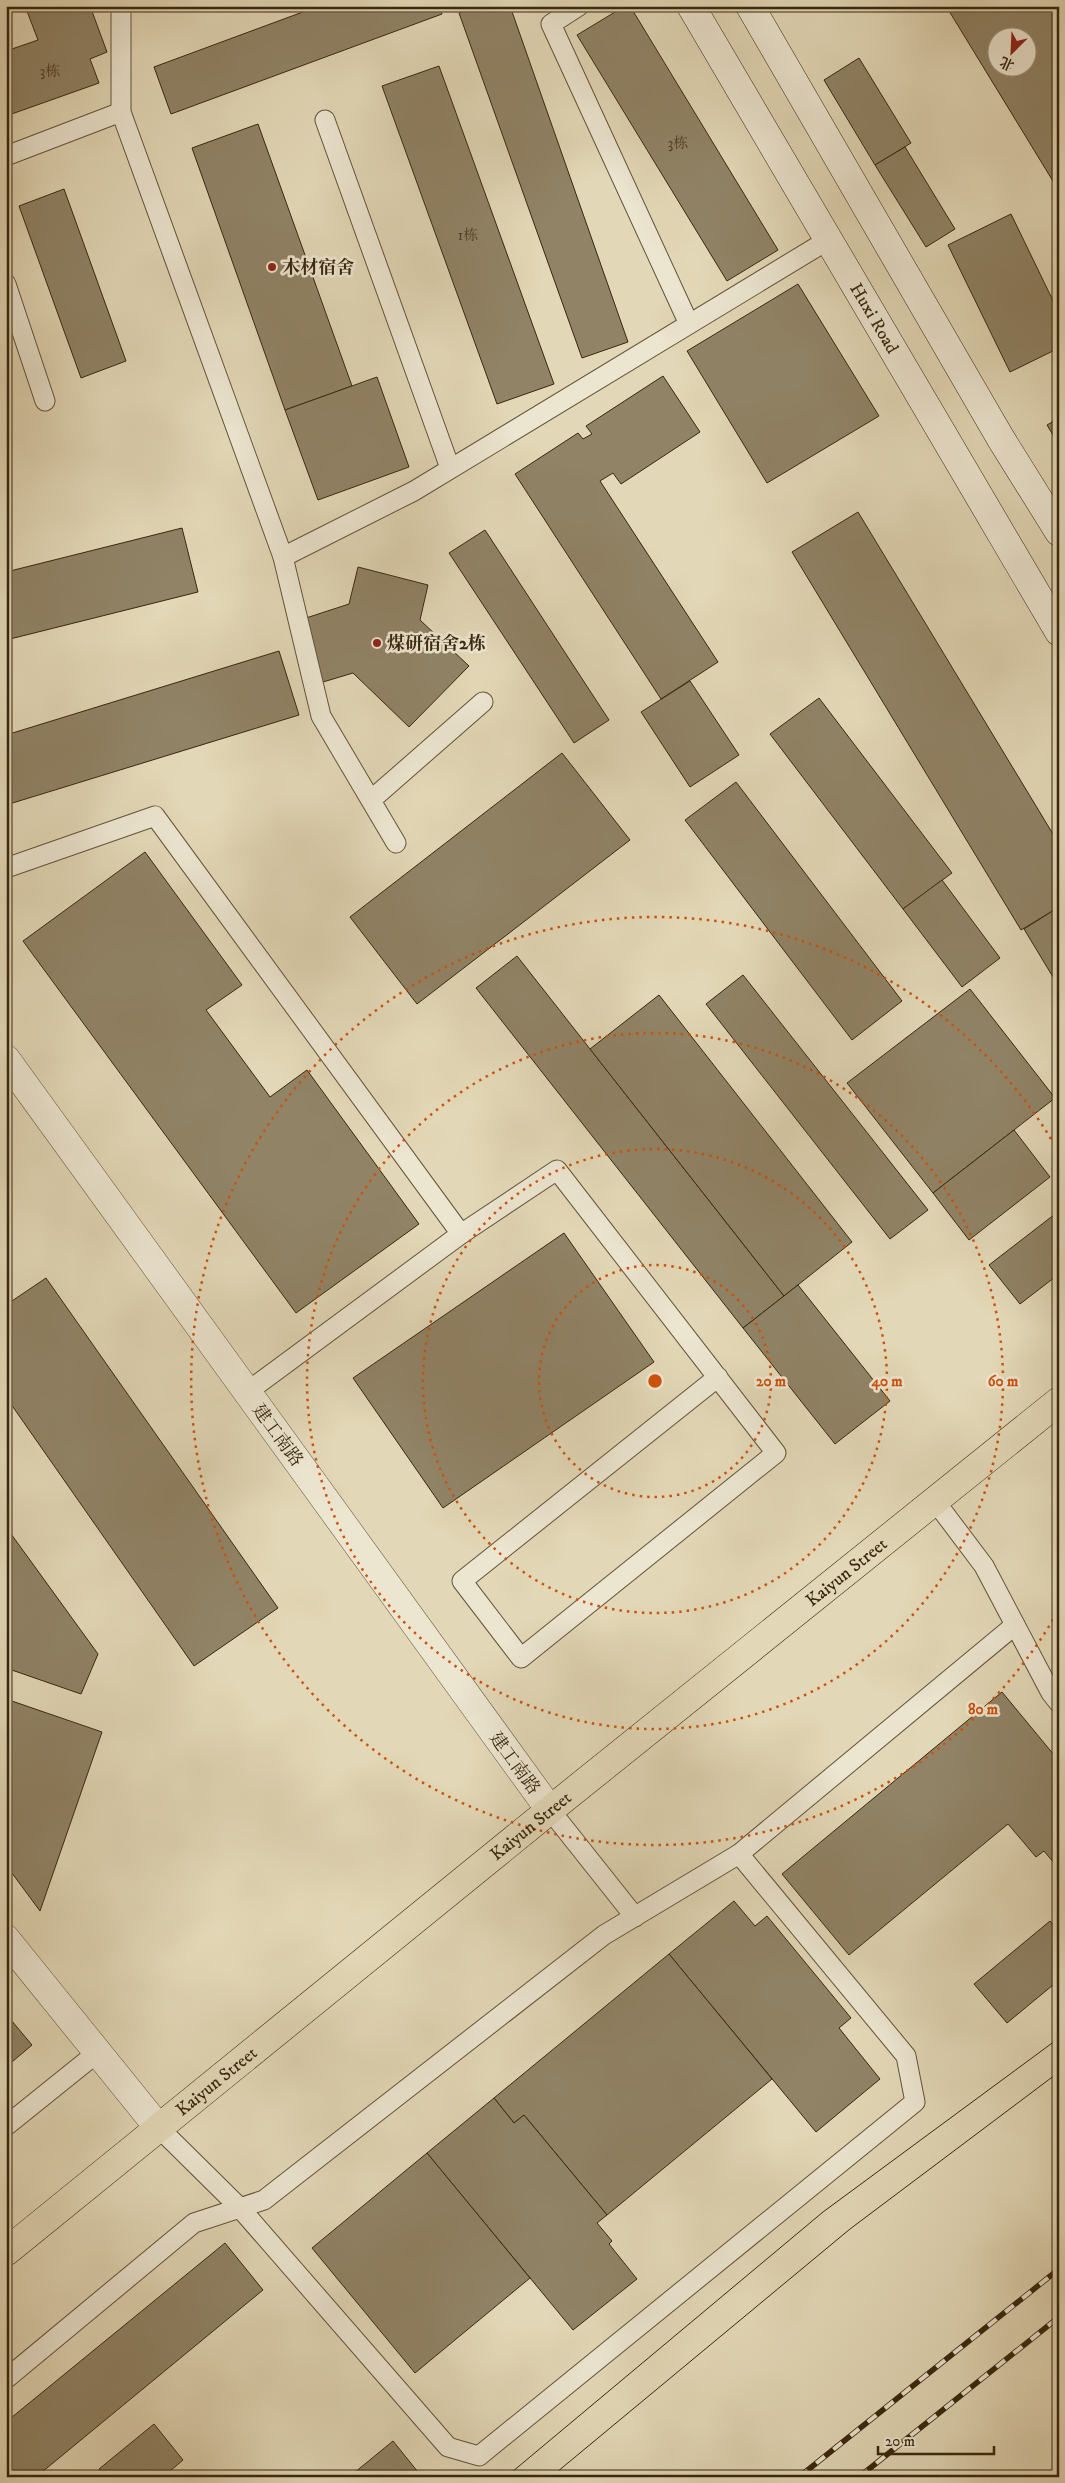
<svg xmlns="http://www.w3.org/2000/svg" width="1065" height="2483" font-family="'IM FELL DW Pica','Noto Serif SC',serif">
	<style>
		.building { fill: #908366; stroke: #38270f; fill-rule: evenodd }
		.lines { fill: none; stroke-linecap: round; stroke-linejoin: round }
		.service-casing { stroke: #625339; stroke-width: 21 }
		.minor-casing { stroke: #625339; stroke-width: 29 }
		.tertiary-casing { stroke: #625339; stroke-width: 29 }
		.secondary-casing { stroke: #38270f; stroke-width: 29 }
		.primary-casing { stroke: #38270f; stroke-width: 29 }
		.service { stroke: #ece5d0; stroke-width: 19 }
		.minor { stroke: #ece5d0; stroke-width: 28 }
		.tertiary { stroke: #ece5d0; stroke-width: 28 }
		.secondary { stroke: #ece5d0; stroke-width: 28 }
		.primary { stroke: #e2d7b6; stroke-width: 28 }
		.tram { stroke: #38270f; stroke-width: 1 }
		.rail-casing { stroke: #38270f; stroke-width: 5.5 }
		.rail { stroke: #ece5d0; stroke-width: 4; stroke-dasharray: 11; stroke-linecap: butt }
		.ring { fill: none; stroke: #ce520c; stroke-width: 2.5; stroke-dasharray: 2.5 5 }
		.poi-dot { fill: #8f2418; stroke: #ece5d0; stroke-width: 2 }
		.labels { text-anchor: middle; stroke-width: 5; stroke-linejoin: round; paint-order: stroke }
		.number-label { font-size: 15px; fill: #4e3e25 }
		.poi-label { font-size: 18px; font-weight: bold; fill: #38270f; stroke: #ece5d0; text-anchor: start }
		.street-label { font-size: 18px; fill: #38270f; stroke: #ece5d0 }
		.centre { fill: #ce520c; stroke: #ece5d0; stroke-width: 2.5 }
		.ring-label { font-size: 15px; text-anchor: middle; font-weight: bold; fill: #ce520c; stroke: #ece5d0; stroke-width: 5; stroke-linejoin: round; paint-order: stroke }
	</style>
	<rect width="100%" height="100%" fill="#e2d7b6"/>
	<filter id="stains"><feTurbulence type="fractalNoise" baseFrequency=".004" numOctaves="4"/><feColorMatrix values="0 0 0 0 .2 0 0 0 0 .09 0 0 0 0 .02 0 0 0 .5 -.17"/></filter>
	<radialGradient id="worn" r=".72"><stop offset=".6" stop-color="#630" stop-opacity="0"/><stop offset="1" stop-color="#630" stop-opacity=".3"/></radialGradient>
	<g class="building">
		<polygon points="25,6 90,6 107,52 90,59 99,83 6,116 6,51 38,40"/>
		<polygon points="319,6 439,6 442,14 171,114 154,67"/>
		<polygon points="478,6 510,6 628,342 582,358 459,13"/>
		<polygon points="625,6 630,6 778,250 727,281 577,35"/>
		<path d="M946,6H1059V191ZM998,38H1028V68H998Z"/>
		<polygon points="859,58 911,143 875,165 824,80"/>
		<polygon points="439,66 554,384 497,404 382,86"/>
		<polygon points="258,124 352,386 285,410 192,148"/>
		<polygon points="905,147 955,229 926,247 875,165"/>
		<polygon points="64,189 126,361 81,378 19,206"/>
		<polygon points="1011,214 1059,313 1059,348 1010,372 948,245"/>
		<polygon points="798,284 879,416 767,483 687,351"/>
		<polygon points="663,376 700,432 621,484 613,473 600,481 718,662 661,699 515,474 578,433 583,439 592,434 586,426"/>
		<polygon points="377,377 409,467 318,500 285,410"/>
		<polygon points="1059,418 1059,445 1047,425"/>
		<polygon points="858,512 1059,844 1059,907 1021,930 792,552"/>
		<polygon points="182,528 198,592 6,640 6,572"/>
		<polygon points="485,530 609,720 574,743 449,553"/>
		<polygon points="358,567 428,585 420,620 469,666 409,727 353,673 323,682 303,619 349,604"/>
		<polygon points="279,651 299,715 6,805 6,735"/>
		<polygon points="690,681 739,755 690,787 641,712"/>
		<polygon points="819,698 952,873 903,909 770,734"/>
		<polygon points="562,753 630,840 417,1004 350,917"/>
		<polygon points="736,782 902,1001 852,1040 685,820"/>
		<polygon points="145,852 242,985 206,1010 270,1097 307,1070 419,1224 296,1313 23,941"/>
		<polygon points="942,880 1000,958 962,987 903,909"/>
		<polygon points="1059,907 1059,987 1024,929"/>
		<polygon points="517,956 784,1296 743,1328 476,988"/>
		<polygon points="743,975 928,1210 890,1239 706,1004"/>
		<polygon points="970,989 1055,1098 933,1193 847,1083"/>
		<polygon points="659,995 852,1242 784,1296 590,1049"/>
		<polygon points="1014,1130 1050,1177 969,1240 933,1193"/>
		<polygon points="1059,1211 1059,1274 1020,1304 989,1265"/>
		<polygon points="564,1233 654,1362 443,1508 353,1378"/>
		<polygon points="46,1278 278,1608 194,1666 6,1397 6,1305"/>
		<polygon points="798,1285 890,1401 835,1444 743,1328"/>
		<polygon points="6,1527 98,1654 81,1694 6,1668"/>
		<polygon points="1002,1692 1059,1761 1059,1859 1054,1863 1044,1851 1036,1857 1008,1824 849,1955 782,1874"/>
		<polygon points="6,1699 102,1732 40,1911 6,1865"/>
		<polygon points="734,1901 755,1926 767,1916 851,2018 839,2028 880,2079 816,2132 669,1954"/>
		<polygon points="1050,1921 1059,1932 1059,1980 1007,2023 974,1984"/>
		<polygon points="669,1954 772,2079 607,2215 524,2115 514,2123 494,2098"/>
		<polygon points="6,2014 32,2045 6,2067"/>
		<polygon points="494,2098 514,2123 524,2115 607,2215 597,2223 612,2241 609,2244 637,2279 573,2330 427,2153"/>
		<polygon points="427,2153 530,2278 415,2373 312,2248"/>
		<polygon points="225,2243 263,2290 36,2477 6,2477 6,2422"/>
		<polygon points="154,2424 183,2460 163,2477 105,2477 99,2469"/>
		<polygon points="393,2441 422,2477 349,2477"/>
	</g>
	<g class="lines">
		<defs>
			<g id="service">
				<polyline points="121,6 121,112 283,557 321,716 396,843"/>
				<polyline points="579,6 551,24 689,324"/>
				<polyline points="325,120 450,468"/>
				<polyline points="6,156 121,112"/>
				<polyline points="6,284 45,401"/>
				<polyline points="283,557 414,491 828,240"/>
				<polyline points="371,800 483,702"/>
				<polyline points="6,868 155,816 461,1234 557,1170 776,1453 521,1658 462,1581 718,1377"/>
				<polyline points="247,1392 461,1234"/>
				<polyline points="935,1501 984,1566 1051,1693 1059,1703"/>
				<polyline points="550,1810 635,1917"/>
				<polyline points="6,2126 98,2052"/>
				<polyline points="158,2127 240,2208 448,2447 479,2456 915,2102 906,2056 739,1854"/>
				<polyline points="6,2379 194,2223 264,2200 604,1935 739,1854 1015,1625"/>
			</g>
			<polyline id="minor" points="6,1939 158,2127"/>
			<polyline id="tertiary" points="6,1059 550,1810"/>
			<g id="secondary">
				<path id="s1" d="M691,6L1059,632"/>
				<polyline points="750,6 1001,439 1059,532"/>
			</g>
			<g id="primary">
				<path id="s2" d="M6,2252L550,1810L1059,1401"/>
			</g>
		</defs>
		<use href="#service" class="service-casing"/>
		<use href="#minor" class="minor-casing"/>
		<use href="#tertiary" class="tertiary-casing"/>
		<use href="#secondary" class="secondary-casing"/>
		<use href="#primary" class="primary-casing"/>
		<use href="#service" class="service"/>
		<use href="#minor" class="minor"/>
		<use href="#tertiary" class="tertiary"/>
		<use href="#secondary" class="secondary"/>
		<use href="#primary" class="primary"/>
		<g class="tram">
			<polyline points="506,2477 823,2212 1059,2038"/>
			<polyline points="551,2477 850,2229 1059,2072"/>
		</g>
		<defs>
			<g id="rail">
				<polyline points="799,2477 1059,2269"/>
				<polyline points="859,2477 1059,2317"/>
			</g>
		</defs>
		<use href="#rail" class="rail-casing"/>
		<use href="#rail" class="rail"/>
	</g>
	<g class="ring">
		<circle cx="655" cy="1381" r="116"/>
		<circle cx="655" cy="1381" r="232"/>
		<circle cx="655" cy="1381" r="348"/>
		<path d="M1057 1613A464 464 0 1 1 1057 1149"/>
	</g>
	<g class="poi-dot">
		<circle cx="272" cy="267" r="5"/>
		<circle cx="377" cy="643" r="5"/>
	</g>
	<g class="labels">
		<g class="number-label">
			<text x="50" y="76">3栋</text>
			<text x="678" y="148">3栋</text>
			<text x="468" y="240">1栋</text>
		</g>
		<g class="poi-label">
			<text x="282" y="273">木材宿舍</text>
			<text x="387" y="649">煤研宿舍2栋</text>
		</g>
		<g class="street-label">
			<text dy="6" stroke="none"><textPath href="#s1" startOffset="362">Huxi Road</textPath></text>
			<text transform="translate(278 1435) rotate(54)" y="6">建工南路</text>
			<text dy="6" stroke="none"><textPath href="#s2" startOffset="1081">Kaiyun Street</textPath></text>
			<text transform="translate(515 1763) rotate(54)" y="6">建工南路</text>
			<text dy="6" stroke="none"><textPath href="#s2" startOffset="676">Kaiyun Street</textPath></text>
			<text dy="6" stroke="none"><textPath href="#s2" startOffset="271">Kaiyun Street</textPath></text>
		</g>
	</g>
	<circle cx="655" cy="1381" r="8" class="centre"/>
	<g class="ring-label">
		<text x="771" y="1386">20 m</text>
		<text x="887" y="1386">40 m</text>
		<text x="1003" y="1386">60 m</text>
		<text x="983" y="1714">80 m</text>
	</g>
	<rect width="1065" height="2483" fill="none" stroke="#e2d7b6" stroke-width="25"/>
	<rect x="8" y="8" width="1050" height="2468" fill="none" stroke="#38270f" stroke-width="2.5"/>
	<rect x="12" y="12" width="1040" height="2458" fill="none" stroke="#38270f"/>
	<g transform="translate(1012 52) rotate(204)"><circle r="24" fill="#ece5d0" stroke="#a49983"/>
	<path d="M0-4L9 19L0 12L-9 19Z" fill="#8f2418"/>
	<text y="-8" font-size="14" font-weight="bold" text-anchor="middle" fill="#38270f">北</text>
	</g>
	<path d="M878 2446v8h116v-8" fill="none" stroke="#38270f" stroke-width="2.5"/>
	<text x="885" y="2446" font-size="15" fill="#38270f" stroke="#ece5d0" stroke-width="4" paint-order="stroke">20 m</text>
	<rect width="100%" height="100%" filter="url(#stains)"/>
	<rect width="100%" height="100%" fill="url(#worn)"/>
</svg>
